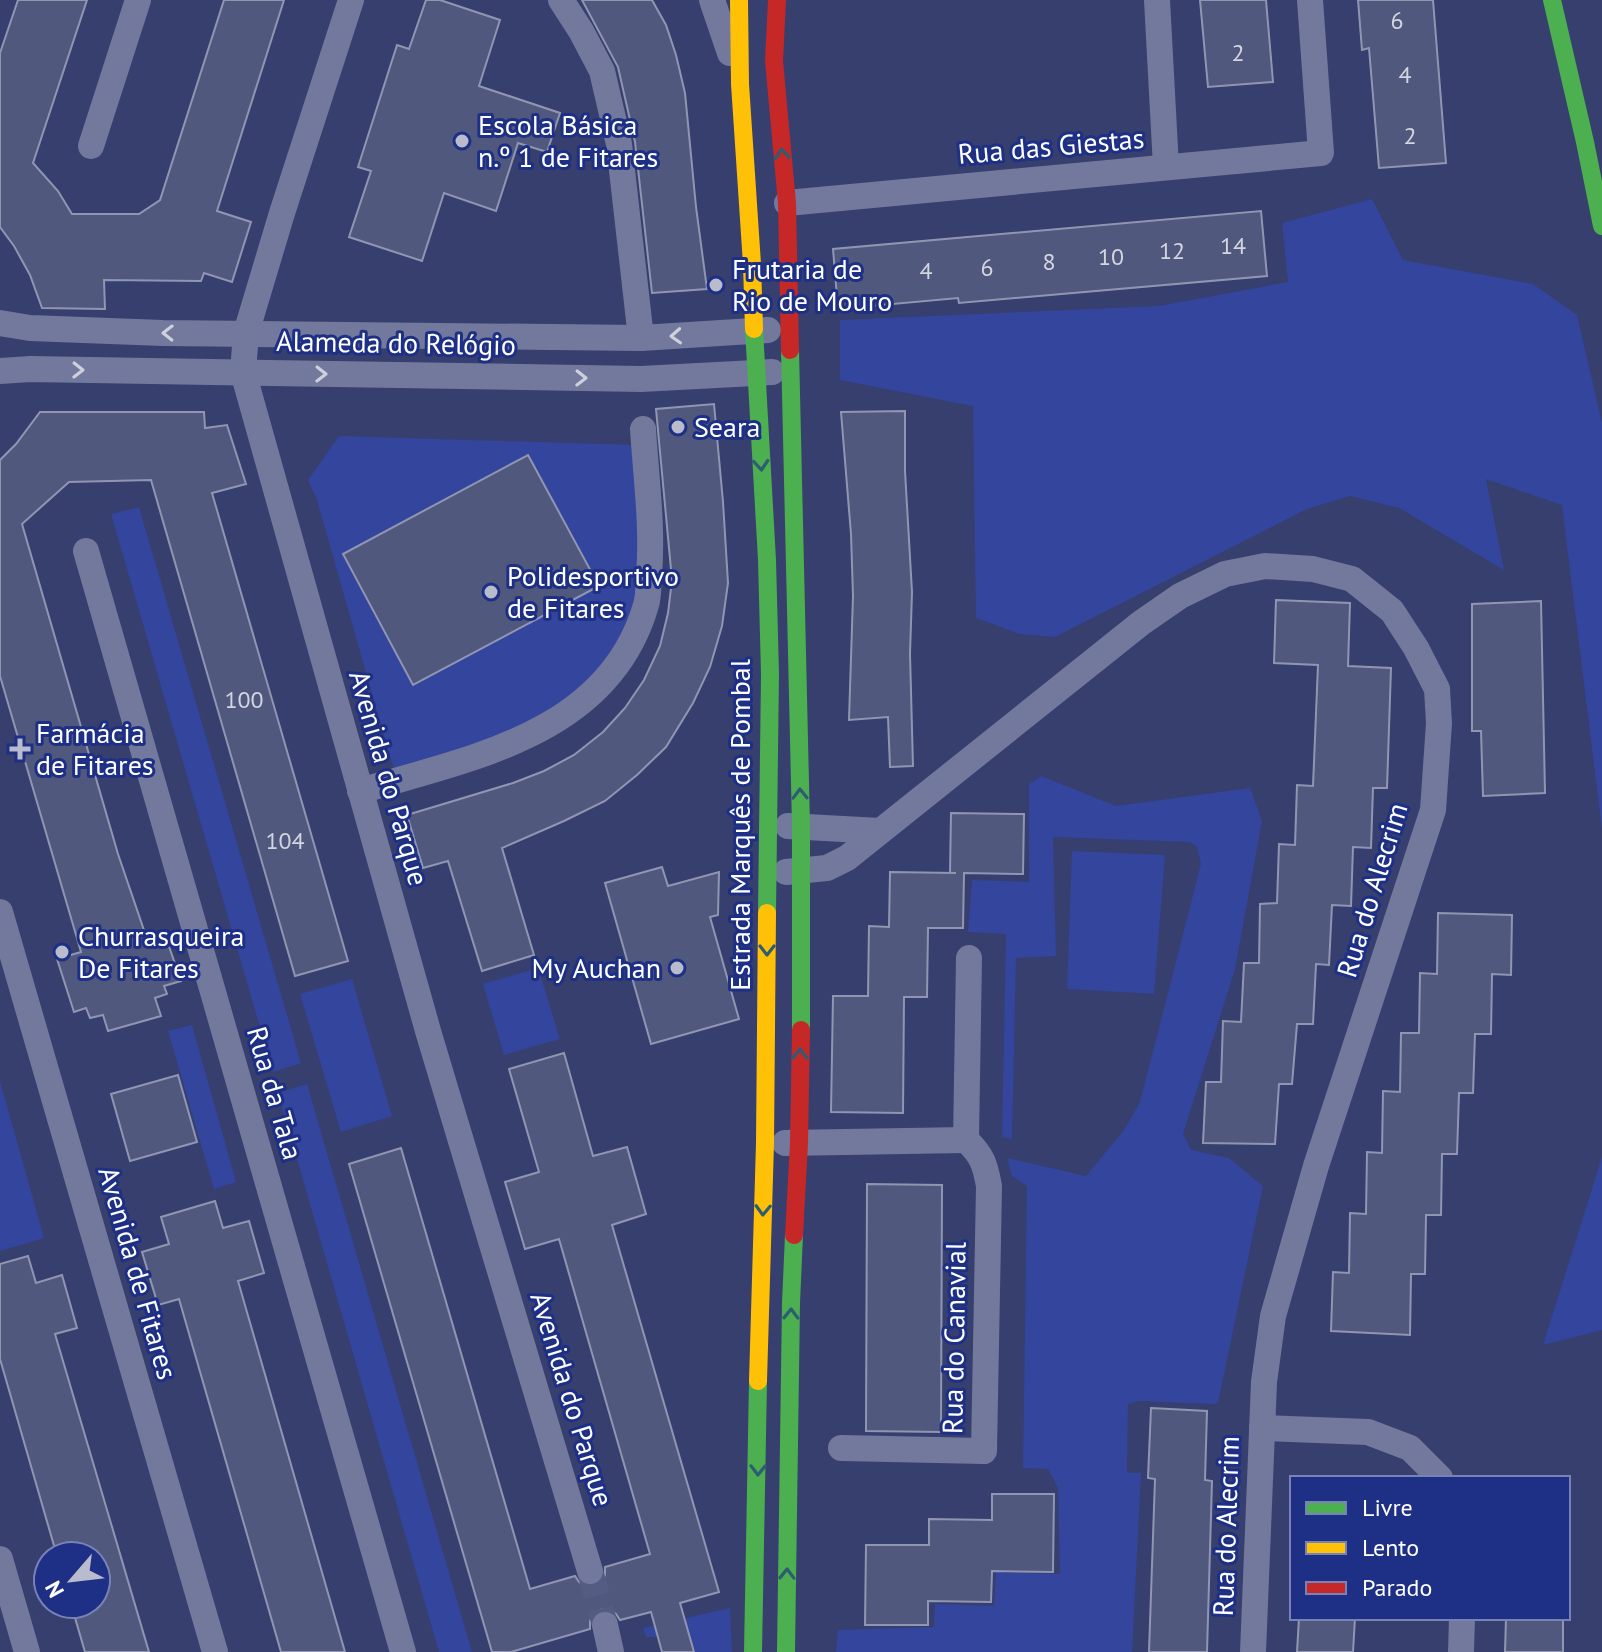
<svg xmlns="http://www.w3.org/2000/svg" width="1602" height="1652" font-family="'PT Sans',sans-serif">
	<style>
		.green { fill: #33459d }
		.building { fill: #50587e; stroke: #9096b2; stroke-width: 2 }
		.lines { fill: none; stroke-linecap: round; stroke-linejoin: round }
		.street-tunnel { stroke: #545c84; stroke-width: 26; stroke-dasharray: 26 13; stroke-linecap: butt }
		.street { stroke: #72799c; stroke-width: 26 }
		.fast { stroke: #4caf50; stroke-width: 18 }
		.slow { stroke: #ffc107; stroke-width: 18 }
		.jam { stroke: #c62828; stroke-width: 18 }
		.oneway { stroke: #2e5c73 }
		.oneway2 { stroke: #ced0dc }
		.poi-dot { fill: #b9bccc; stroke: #1e2f86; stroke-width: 3 }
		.labels { text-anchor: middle; stroke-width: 6; stroke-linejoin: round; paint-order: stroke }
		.number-label { font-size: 24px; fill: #d3d5df }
		.poi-label { font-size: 28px; fill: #fff; stroke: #1e2f86; text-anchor: start }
		.street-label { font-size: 28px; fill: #fff; stroke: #1e2f86 }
	</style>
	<rect width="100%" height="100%" fill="#363f6e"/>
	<g class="green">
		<polygon points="1372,199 1403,260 1533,284 1577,315 1602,423 1602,829 1562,505 1486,479 1504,570 1399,508 1350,496 1307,509 1055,637 1020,634 976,618 973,406 840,380 840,320 1159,306 1288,282 1282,223"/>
		<polygon points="339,436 636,445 644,577 619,649 589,684 527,726 396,775 378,715 317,500 308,480"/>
		<polygon points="139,507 301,1063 273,1072 111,514"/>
		<polygon points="1041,776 1116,806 1250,788 1262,821 1235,969 1183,1134 1191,1150 1229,1158 1263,1186 1218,1403 1212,1404 1139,1401 1128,1404 1127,1473 1141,1473 1132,1652 836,1652 838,1630 934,1627 935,1604 994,1606 996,1572 1060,1574 1058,1488 1048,1469 1023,1468 1027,1186 1012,1176 1007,1158 1086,1176 1124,1130 1140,1102 1201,864 1197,847 1190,842 1053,837 1056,956 1016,958 1012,1139 1002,1137 1006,934 968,932 972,880 1029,882 1029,784"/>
		<polygon points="1072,851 1165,855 1154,994 1067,989"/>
		<polygon points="538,968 560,1039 504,1055 483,984"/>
		<polygon points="352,979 392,1116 341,1132 300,994"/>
		<polygon points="192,1025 236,1182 214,1189 168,1031"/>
		<polygon points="0,1081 44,1238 0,1251"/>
		<polygon points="307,1084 472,1652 439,1652 278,1093"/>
		<polygon points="1602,1157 1602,1330 1543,1345"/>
		<polygon points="730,1608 732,1652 694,1652 668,1637 646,1637 643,1628"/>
	</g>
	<g class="building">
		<polygon points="18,0 87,0 33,163 58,191 72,214 139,214 160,200 224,0 284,0 217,211 251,222 232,282 204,273 201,281 104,280 105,309 42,308 30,275 14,246 0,227 0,53"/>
		<polygon points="426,0 440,0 500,20 479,86 560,113 547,152 518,143 496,211 444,193 422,261 349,237 371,171 358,167 397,45 409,49"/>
		<polygon points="582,0 652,0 666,25 676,55 685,93 696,207 707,289 652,293 635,142 618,67"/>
		<polygon points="1200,0 1266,0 1273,82 1208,87"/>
		<polygon points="1358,0 1433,0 1446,163 1379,168 1369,48 1362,50"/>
		<polygon points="1261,211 1267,276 959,303 958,298 838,309 833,249"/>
		<polygon points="714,404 723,502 728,583 722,626 710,667 693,703 666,747 637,775 605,801 564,821 502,848 534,955 482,971 448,861 423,868 407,815 513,783 544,771 574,755 603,732 625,708 644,680 660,646 668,613 672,580 656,409"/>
		<polygon points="905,411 905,471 912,592 910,654 913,766 890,767 888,717 849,720 853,596 851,534 841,412"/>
		<polygon points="40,412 204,412 205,428 227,425 246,484 212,493 348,961 295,976 151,480 69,482 22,524 118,854 146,936 164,932 181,981 164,986 167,994 155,998 161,1016 108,1031 103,1015 90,1018 86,1008 74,1012 57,959 81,952 0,676 0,460 16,444"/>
		<polygon points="528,455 599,586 413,685 343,554"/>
		<polygon points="1276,600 1350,603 1348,666 1391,668 1387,788 1373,788 1371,848 1353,847 1351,906 1332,905 1329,965 1316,964 1313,1024 1297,1024 1292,1084 1279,1084 1275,1144 1203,1143 1206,1082 1221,1082 1223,1021 1241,1022 1244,963 1259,963 1260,904 1277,903 1279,844 1295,845 1297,785 1313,786 1318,665 1274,663"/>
		<polygon points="1541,601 1545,793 1483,796 1481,731 1472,731 1472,604"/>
		<polygon points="951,813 1024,814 1023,874 964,873 963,928 928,928 927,997 904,997 903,1113 831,1112 833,996 868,996 869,926 889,927 890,872 956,873 950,873"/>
		<polygon points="662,867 668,886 719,872 718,915 710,917 739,1019 651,1044 605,883"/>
		<polygon points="1438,913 1512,915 1511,975 1492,974 1491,1034 1475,1034 1473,1093 1459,1093 1457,1154 1442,1154 1441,1215 1426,1215 1425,1274 1411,1274 1410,1335 1331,1331 1333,1272 1349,1273 1350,1213 1366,1214 1367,1152 1382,1153 1383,1091 1400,1092 1401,1033 1419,1033 1420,973 1437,974"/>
		<polygon points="564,1053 593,1156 627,1147 646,1214 612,1225 719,1592 680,1603 694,1652 662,1652 651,1612 620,1620 616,1614 611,1610 602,1609 594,1614 590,1621 590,1629 511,1652 492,1652 349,1164 401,1148 530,1589 575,1576 579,1582 586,1586 595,1586 602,1581 605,1575 605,1567 650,1554 559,1239 525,1249 505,1182 539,1172 509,1069"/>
		<polygon points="178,1075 197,1142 130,1161 111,1094"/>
		<polygon points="867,1184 942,1185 941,1432 866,1431"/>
		<polygon points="215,1201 223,1228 249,1221 264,1273 238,1281 345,1652 281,1652 179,1299 158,1305 142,1252 169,1244 161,1217"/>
		<polygon points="28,1256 36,1283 62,1275 77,1328 55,1334 149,1652 85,1652 71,1604 96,1604 96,1556 57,1556 0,1359 0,1264"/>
		<polygon points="1151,1408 1207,1411 1205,1480 1212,1481 1207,1652 1149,1652 1155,1479 1148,1478"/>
		<polygon points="992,1494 1054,1494 1053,1572 992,1571 991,1602 928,1601 928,1625 865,1625 866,1545 929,1545 929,1519 992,1520"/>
		<polygon points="1299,1618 1355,1618 1353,1652 1297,1652"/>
		<polygon points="1506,1618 1563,1618 1563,1652 1505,1652"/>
	</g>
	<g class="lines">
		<polyline class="street-tunnel" points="590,1571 605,1625"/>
		<g class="street">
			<polyline points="351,0 282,213 246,333 243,372 428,1031 590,1571"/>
			<polyline points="561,0 581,31 602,71 619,144 641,338"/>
			<polyline points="712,0 730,53"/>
			<polyline points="1157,0 1166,167"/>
			<polyline points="91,146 138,0"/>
			<polyline points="787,203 1321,153 1310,0"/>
			<polyline points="0,323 30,328 163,333 641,338 768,330"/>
			<polyline points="0,371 30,369 641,379 772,372"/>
			<polyline points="86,551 403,1652"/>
			<path d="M360,791C471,758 609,734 646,605C649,596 648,585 649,575C653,527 646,477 643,429"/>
			<polyline points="788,826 880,831"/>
			<polyline points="786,872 827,868 847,858 1141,623 1180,596 1225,574 1265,566 1313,569 1352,579 1392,611 1416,648 1437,689 1439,723 1433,810 1316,1166 1273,1316 1264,1382 1253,1652"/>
			<polyline points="0,912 215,1652"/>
			<polyline points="785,1143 966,1140 969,958"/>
			<polyline points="1262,1428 1368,1432 1410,1448 1440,1478"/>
			<path d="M841,1448L984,1451L989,1186C985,1164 982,1155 966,1140"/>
			<polyline points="0,1559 27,1652"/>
			<polyline points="605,1625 611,1652"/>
			<polyline points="1461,1652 1462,1618"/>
		</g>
		<g class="fast">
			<polyline points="1552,0 1585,142 1602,226"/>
			<polyline points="754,329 767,560 770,674 767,913"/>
			<polyline points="790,350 801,826 801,1030"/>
			<polyline points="753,1652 758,1381"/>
			<polyline points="786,1652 791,1303 794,1235"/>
		</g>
		<g class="slow">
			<polyline points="739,0 740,84 752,264 754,329"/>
			<polyline points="758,1381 765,1143 767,913"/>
		</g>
		<g class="jam">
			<polyline points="777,0 774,61 787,203 790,350"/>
			<polyline points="794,1235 799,1143 801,1030"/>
		</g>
	</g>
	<defs><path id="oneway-chevron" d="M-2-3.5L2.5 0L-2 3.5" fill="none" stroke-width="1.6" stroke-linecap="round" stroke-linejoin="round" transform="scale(2)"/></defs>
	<g class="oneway">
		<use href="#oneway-chevron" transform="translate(782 154) rotate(-95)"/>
		<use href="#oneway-chevron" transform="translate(761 465) rotate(86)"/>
		<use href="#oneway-chevron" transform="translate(800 794) rotate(-91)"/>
		<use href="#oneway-chevron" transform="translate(767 950) rotate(90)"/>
		<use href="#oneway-chevron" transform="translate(800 1054) rotate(-89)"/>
		<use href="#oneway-chevron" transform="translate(763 1210) rotate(92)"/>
		<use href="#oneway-chevron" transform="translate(791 1314) rotate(-89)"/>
		<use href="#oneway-chevron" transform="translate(758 1470) rotate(91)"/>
		<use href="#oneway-chevron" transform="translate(787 1574) rotate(-89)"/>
	</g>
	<g class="oneway2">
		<use href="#oneway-chevron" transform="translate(168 333) rotate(-179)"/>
		<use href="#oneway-chevron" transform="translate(676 336) rotate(177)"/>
		<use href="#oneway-chevron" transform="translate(78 370) rotate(1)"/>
		<use href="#oneway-chevron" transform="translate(321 374) rotate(1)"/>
		<use href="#oneway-chevron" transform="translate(581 378) rotate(1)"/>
	</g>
	<g class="poi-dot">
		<circle cx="462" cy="141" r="8"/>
		<circle cx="716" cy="285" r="8"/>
		<circle cx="678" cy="427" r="8"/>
		<circle cx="491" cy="592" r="8"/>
		<path d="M16 737h8v8h8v8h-8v8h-8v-8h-8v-8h8z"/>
		<circle cx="62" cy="952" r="8"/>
		<circle cx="677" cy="968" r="8"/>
	</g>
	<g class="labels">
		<g class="number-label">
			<text x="1397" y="29">6</text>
			<text x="1238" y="61">2</text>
			<text x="1405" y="83">4</text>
			<text x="1410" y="144">2</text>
			<text x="1233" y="254">14</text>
			<text x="1172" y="259">12</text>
			<text x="1111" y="265">10</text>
			<text x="1049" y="270">8</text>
			<text x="987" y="276">6</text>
			<text x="926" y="279">4</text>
			<text x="244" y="708">100</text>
			<text x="285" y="849">104</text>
		</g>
		<g class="poi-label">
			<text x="478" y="135">Escola Básica<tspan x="478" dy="32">n.º 1 de Fitares</tspan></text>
			<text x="732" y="279">Frutaria de<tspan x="732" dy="32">Rio de Mouro</tspan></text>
			<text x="694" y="437">Seara</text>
			<text x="507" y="586">Polidesportivo<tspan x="507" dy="32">de Fitares</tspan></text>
			<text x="36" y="743">Farmácia<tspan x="36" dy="32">de Fitares</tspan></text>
			<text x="78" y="946">Churrasqueira<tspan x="78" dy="32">De Fitares</tspan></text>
			<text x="661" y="978" text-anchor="end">My Auchan</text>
		</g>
		<g class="street-label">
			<text transform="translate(1051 146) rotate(-5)" y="10">Rua das Giestas</text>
			<text transform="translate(396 343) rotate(1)" y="10">Alameda do Relógio</text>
			<text transform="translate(389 778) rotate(74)" y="10">Avenida do Parque</text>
			<text transform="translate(740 825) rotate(-90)" y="10">Estrada Marquês de Pombal</text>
			<text transform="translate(1372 890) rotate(-73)" y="10">Rua do Alecrim</text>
			<text transform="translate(275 1093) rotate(74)" y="10">Rua da Tala</text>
			<text transform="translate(138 1273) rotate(74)" y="10">Avenida de Fitares</text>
			<text transform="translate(954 1338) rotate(-89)" y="10">Rua do Canavial</text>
			<text transform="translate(572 1399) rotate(73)" y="10">Avenida do Parque</text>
			<text transform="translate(1226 1526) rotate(-88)" y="10">Rua do Alecrim</text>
		</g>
	</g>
	<rect x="1290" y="1476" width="280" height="144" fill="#1e2f86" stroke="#7882b6" stroke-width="2"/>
	<rect x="1306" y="1502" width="40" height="12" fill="#4caf50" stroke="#7882b6" stroke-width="2"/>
	<text x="1362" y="1516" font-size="24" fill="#ffffff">Livre</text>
	<rect x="1306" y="1542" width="40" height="12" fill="#ffc107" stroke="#7882b6" stroke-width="2"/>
	<text x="1362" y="1556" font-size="24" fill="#ffffff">Lento</text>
	<rect x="1306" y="1582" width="40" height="12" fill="#c62828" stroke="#7882b6" stroke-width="2"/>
	<text x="1362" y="1596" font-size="24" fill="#ffffff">Parado</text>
	<g transform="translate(72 1580) rotate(242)"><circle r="38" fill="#1e2f86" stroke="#7882b6" stroke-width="2"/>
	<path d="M0-6L14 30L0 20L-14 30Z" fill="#b9bccc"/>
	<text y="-12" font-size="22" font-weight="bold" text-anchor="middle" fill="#ffffff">N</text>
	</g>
</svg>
